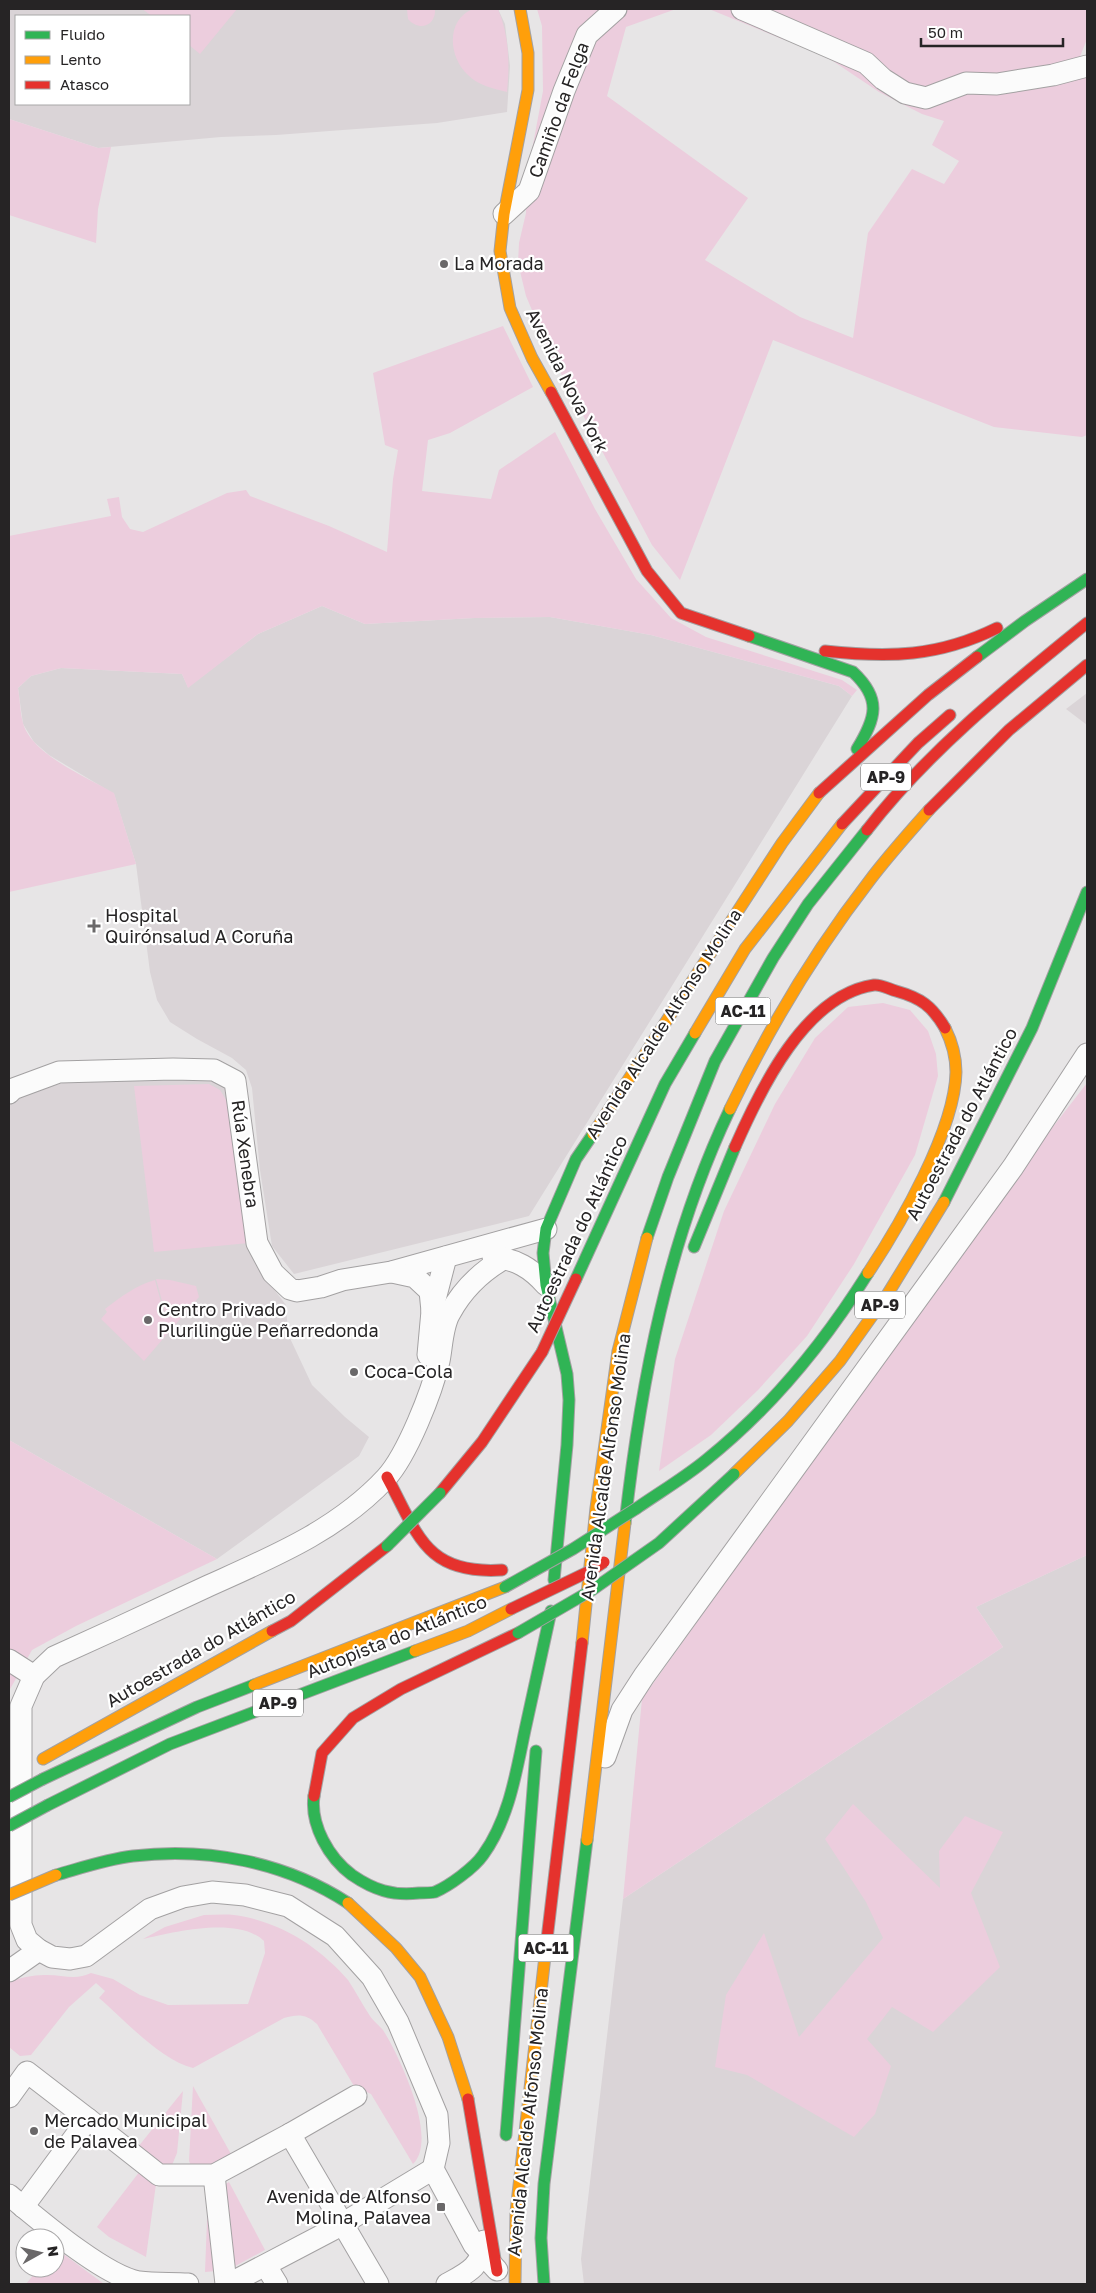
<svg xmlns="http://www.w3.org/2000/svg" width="1096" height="2293" font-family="'Golos Text',sans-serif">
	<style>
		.built { fill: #dad4d7; fill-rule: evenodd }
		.green { fill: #eccddd }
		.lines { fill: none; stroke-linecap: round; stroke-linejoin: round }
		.street-casing { stroke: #a3a1a2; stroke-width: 23 }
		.fast-casing { stroke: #a3a1a2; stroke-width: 13 }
		.slow-casing { stroke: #a3a1a2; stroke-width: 13 }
		.jam-casing { stroke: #a3a1a2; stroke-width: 13 }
		.street { stroke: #fbfbfb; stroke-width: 21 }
		.fast { stroke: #30b455; stroke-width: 11 }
		.slow { stroke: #ff9f0a; stroke-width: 11 }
		.jam { stroke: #e5322d; stroke-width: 11 }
		.fast-bridge-casing { stroke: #a3a1a2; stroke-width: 13; stroke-linecap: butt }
		.slow-bridge-casing { stroke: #a3a1a2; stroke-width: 13; stroke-linecap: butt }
		.jam-bridge-casing { stroke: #a3a1a2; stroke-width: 13; stroke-linecap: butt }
		.fast-bridge { stroke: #30b455; stroke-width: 11 }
		.slow-bridge { stroke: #ff9f0a; stroke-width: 11 }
		.jam-bridge { stroke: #e5322d; stroke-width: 11 }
		.poi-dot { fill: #6a6869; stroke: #fff; stroke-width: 2 }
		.labels { text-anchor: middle; stroke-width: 4.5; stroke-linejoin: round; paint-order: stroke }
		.shield { fill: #fff; stroke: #676666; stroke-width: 1 }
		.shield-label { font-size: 16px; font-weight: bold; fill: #262425 }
		.street-label { font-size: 18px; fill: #262425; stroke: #fff }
		.poi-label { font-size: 18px; fill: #262425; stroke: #fff; text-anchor: start }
	</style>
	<rect width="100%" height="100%" fill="#e7e5e6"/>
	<g class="built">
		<path d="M9,9H498L505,24L510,66L507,112L437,123L276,135L221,137L98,148L9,119ZM16,16H189V104H16Z"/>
		<polygon points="322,606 365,624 474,618 550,617 651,635 839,686 852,696 529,1216 294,1274 272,1246 260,1170 252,1088 246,1070 232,1058 197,1039 170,1022 157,1000 150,972 136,864 114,794 49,755 34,742 23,724 18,688 31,676 61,668 182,674 188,687 258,634"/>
		<polygon points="1087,693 1087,725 1066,709"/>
		<polygon points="211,1078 224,1086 233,1103 263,1275 286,1305 288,1334 312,1385 345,1417 369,1437 359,1456 217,1559 9,1440 9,1099 63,1083"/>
		<polygon points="1087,1555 1087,2284 584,2284 581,2259 623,1899 1003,1647 976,1607"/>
	</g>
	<g class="green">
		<polygon points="142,9 237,9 200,54 189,45 189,16 152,16"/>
		<path d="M407,9H435C436,26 419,32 408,19Z"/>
		<path d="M473,9H498C509,35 510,64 507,92C495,89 477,85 468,75C449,58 445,20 473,9Z"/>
		<polygon points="537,9 676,9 626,27 607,96 748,198 705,260 800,317 853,338 868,233 912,169 944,184 959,161 932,145 944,121 922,114 879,92 818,51 782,39 709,9 1087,9 1087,39 1073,74 1087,70 1087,435 1082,437 994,427 773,340 680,580 652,545 551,355 526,296 518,263 519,243 526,213 526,182 543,91 542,26"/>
		<polygon points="9,119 98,148 111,147 98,209 96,243 9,215"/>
		<path d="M503,326L533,387L450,433L428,440L422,491L491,499L499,470L555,432L595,509L636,579L671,618L706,637L842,680L857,690L852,696L839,686L651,635L550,617L474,618L365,624L322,606L258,634L188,688L182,674L61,668L31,676L18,688C20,699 20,712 23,723C31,754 88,778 114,793L136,864L9,892V536L111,516L107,499L119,497L122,517L130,529L143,532L227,493L246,490L250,496L329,526L387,552L393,479L398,450L385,445L373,373Z"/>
		<polygon points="883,1003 910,1010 928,1031 936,1054 938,1076 915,1155 854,1264 807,1336 758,1390 711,1435 659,1471 675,1359 724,1211 775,1104 815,1038 848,1007"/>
		<polygon points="1087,1083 1087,1555 976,1607 1003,1647 623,1899 642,1699 1028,1159"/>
		<polygon points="209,1084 220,1090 229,1105 249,1243 154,1252 134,1086"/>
		<path d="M156,1279L170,1280L196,1286L199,1297L144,1361L101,1319L107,1312L105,1309C121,1297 136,1285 155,1280L164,1313L170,1319L165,1312Z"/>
		<polygon points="9,1440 217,1559 76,1626 32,1650 9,1691"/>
		<polygon points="853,1804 940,1888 939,1851 965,1816 1003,1832 971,1893 1000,1967 933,2032 892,2007 867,2039 891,2066 875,2114 854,2137 747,2075 715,2067 726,1995 764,1933 799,2037 883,1938 866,1902 825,1839"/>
		<path d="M204,1915C214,1915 224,1914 234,1915C259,1918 288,1930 308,1944C322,1954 337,1967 348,1980C356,1992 362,2004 370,2016C373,2021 379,2025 383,2030C399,2055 439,2139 413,2164L371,2094L354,2086L317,2024C306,2014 298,2014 284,2018L193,2068C160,2060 125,2020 99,1998L105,1991L96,1983L69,2007L31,2055L20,2056L9,2047V1982C19,1978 33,1975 44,1975C61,1974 75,1981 91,1973L113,1979L140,1995L168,2005L248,2004L265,1953L264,1941C238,1916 174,1932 143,1939L165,1927Z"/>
		<polygon points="193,2086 231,2154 205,2170 192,2168 189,2161"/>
		<polygon points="183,2091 177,2153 172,2165 166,2168 138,2147"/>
		<polygon points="140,2171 156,2184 146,2257 109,2237 97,2227"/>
		<polygon points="229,2182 265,2250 228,2270 205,2272 208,2194"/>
		<polygon points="57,2246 63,2251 62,2253 104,2284 26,2284 39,2268 55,2268"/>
	</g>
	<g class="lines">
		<defs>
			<g id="street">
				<polyline points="742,9 866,63 883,79 905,93 926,98 966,83 997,84 1053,75 1087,66"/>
				<polyline points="504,214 529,191 564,91 587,35 616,9"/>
				<polyline points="9,1093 13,1089 59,1072 173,1069 214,1070 235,1081 257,1243 273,1273 290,1289 297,1291 321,1287 342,1280 391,1272 546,1229"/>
				<path d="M493,1257C516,1259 531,1268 546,1285"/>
				<polyline points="392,1272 415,1277 430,1291 432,1311"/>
				<polyline points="428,1355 432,1311 446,1257"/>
				<polyline points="9,1660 34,1676"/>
				<polyline points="605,1757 622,1710 644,1676 1013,1167 1087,1054"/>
				<polyline points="9,1971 39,1950"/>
				<polyline points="9,2097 27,2072 88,2119"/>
				<polyline points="290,2134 356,2096"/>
				<path d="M433,2169L439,2143L437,2115L398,2022L372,1977L335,1936L288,1906L245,1895L212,1892L183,1897L150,1909L86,1956L70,1959L52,1957L39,1950L27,1940L21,1925V1706L34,1676L54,1657C105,1634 155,1611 206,1587C270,1558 337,1531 386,1478C407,1455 432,1392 439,1361C442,1347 442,1326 450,1313C463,1289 482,1271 505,1258"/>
				<polyline points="433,2169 474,2245 497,2270"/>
				<polyline points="214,2175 226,2284"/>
				<path d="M9,2195C37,2218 104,2276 139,2282C155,2284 172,2283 188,2284"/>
				<polyline points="23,2207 88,2119 159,2175 214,2175 290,2134 378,2284"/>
				<polyline points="266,2266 277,2284"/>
				<polyline points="229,2284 332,2230 433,2169"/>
				<path d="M447,2284C467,2273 482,2267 484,2241"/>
			</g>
			<g id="fast">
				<path d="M749,636L853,672C882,699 876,718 857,749"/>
				<polyline points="977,657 1025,621 1087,579"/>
				<polyline points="944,1202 1032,1028 1087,892"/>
				<polyline points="647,1238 668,1177 715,1061 773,958 808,904 867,830"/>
				<polyline points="694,1247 735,1147"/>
				<polyline points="576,1279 665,1084 695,1033"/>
				<path d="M637,1508C660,1492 684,1478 706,1460C770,1409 824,1343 868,1273"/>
				<path d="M625,1523C641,1381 668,1239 730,1109"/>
				<polyline points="554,1580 567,1445 569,1400 567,1374 546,1285 543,1253 546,1229 576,1159 593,1134"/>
				<polyline points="43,1779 197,1707 254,1685"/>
				<path d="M314,1796C310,1825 329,1858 352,1875C374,1890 392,1896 419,1893C424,1893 430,1893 435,1892C449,1886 474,1868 483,1855C509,1819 516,1773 525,1730C534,1690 542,1651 551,1611"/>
				<polyline points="48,1805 170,1744 415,1651"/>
				<path d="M56,1875C81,1868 107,1859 133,1856C208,1847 285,1862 348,1903"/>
				<polyline points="506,2135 536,1751"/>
				<polyline points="544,2284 541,2238 544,2184 587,1840"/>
			</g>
			<g id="slow">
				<polyline points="520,9 528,53 528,90 504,214 500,251 510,308 532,358 551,392"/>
				<polyline points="695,1033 745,949 842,824"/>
				<path d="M730,1109C769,1028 815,951 870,880C888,856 909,833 929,810"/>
				<polyline points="593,1134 782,843 819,793"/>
				<path d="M868,1273C900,1225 955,1130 956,1072C956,1057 952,1042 945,1028"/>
				<polyline points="734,1474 788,1421 840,1361 887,1295 944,1202"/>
				<polyline points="582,1643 596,1508 618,1351 647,1238"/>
				<polyline points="415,1651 468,1631 511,1609"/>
				<polyline points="254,1685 505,1587"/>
				<polyline points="43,1759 272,1631"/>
				<polyline points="587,1840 625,1523"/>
				<polyline points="348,1903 396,1948 420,1977 448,2037 468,2099"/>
				<polyline points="515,2284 516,2212 545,1956"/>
			</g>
			<g id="jam">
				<polyline points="551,392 647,571 681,613 749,636"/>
				<path d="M825,651C889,658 938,657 997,628"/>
				<polyline points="819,793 928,695 977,657"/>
				<polyline points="929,810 1009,730 1087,665"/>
				<polyline points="842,824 918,743 950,715"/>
				<path d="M867,830C929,750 1008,687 1087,623"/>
				<path d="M735,1147C760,1090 805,995 874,985C880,984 889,989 896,991C921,998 932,1006 945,1028"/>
				<path d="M387,1477C418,1534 425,1575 502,1570"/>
				<polyline points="440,1493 482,1442 542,1352"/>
				<polyline points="272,1631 291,1621 387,1546"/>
				<polyline points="314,1796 322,1753 353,1718 401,1689 518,1633"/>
				<polyline points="545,1956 582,1643"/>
				<polyline points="468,2099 497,2271"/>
			</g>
		</defs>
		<use href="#street" class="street-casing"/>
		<use href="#fast" class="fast-casing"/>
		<use href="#slow" class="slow-casing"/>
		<use href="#jam" class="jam-casing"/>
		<use href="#street" class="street"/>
		<use href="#fast" class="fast"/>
		<use href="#slow" class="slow"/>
		<use href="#jam" class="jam"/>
		<defs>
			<g id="fast-bridge">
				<polyline points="387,1546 440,1493"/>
				<polyline points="505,1587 573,1549 637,1508"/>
				<polyline points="518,1633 592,1590 659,1543 734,1474"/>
				<polyline points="9,1797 43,1779"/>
				<polyline points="9,1826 48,1805"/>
			</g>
			<polyline id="slow-bridge" points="9,1895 56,1875"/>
			<g id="jam-bridge">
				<polyline points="542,1352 576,1279"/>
				<polyline points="511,1609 590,1571 604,1562"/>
			</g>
		</defs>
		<use href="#fast-bridge" class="fast-bridge-casing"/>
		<use href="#slow-bridge" class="slow-bridge-casing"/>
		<use href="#jam-bridge" class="jam-bridge-casing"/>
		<use href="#fast-bridge" class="fast-bridge"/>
		<use href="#slow-bridge" class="slow-bridge"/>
		<use href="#jam-bridge" class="jam-bridge"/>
	</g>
	<g class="poi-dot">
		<circle cx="444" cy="264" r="5"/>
		<path d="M91.5 918.5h5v5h5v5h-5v5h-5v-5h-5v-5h5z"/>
		<circle cx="148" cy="1320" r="5"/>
		<circle cx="354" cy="1372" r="5"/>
		<circle cx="34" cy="2131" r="5"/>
		<rect x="436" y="2202" width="10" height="10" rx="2.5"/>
	</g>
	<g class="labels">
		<g class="shield">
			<rect x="861" y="763.5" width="50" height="27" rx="4"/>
			<rect x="715.5" y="997.5" width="55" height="27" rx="4"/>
			<rect x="855" y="1291.5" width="50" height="27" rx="4"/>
			<rect x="253" y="1689.5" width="50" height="27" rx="4"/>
			<rect x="518.5" y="1934.5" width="55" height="27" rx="4"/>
		</g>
		<g class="shield-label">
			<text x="886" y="783">AP-9</text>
			<text x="743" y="1017">AC-11</text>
			<text x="880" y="1311">AP-9</text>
			<text x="278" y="1709">AP-9</text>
			<text x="546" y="1954">AC-11</text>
		</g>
		<g class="street-label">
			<text transform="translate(559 110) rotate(-70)" y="6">Camiño da Felga</text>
			<text transform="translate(567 381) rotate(63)" y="6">Avenida Nova York</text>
			<text transform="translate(664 1024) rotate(-57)" y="6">Avenida Alcalde Alfonso Molina</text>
			<text transform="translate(962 1124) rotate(-62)" y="6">Autoestrada do Atlántico</text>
			<text transform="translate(245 1154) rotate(82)" y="6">Rúa Xenebra</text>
			<text transform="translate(577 1234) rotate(-65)" y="6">Autoestrada do Atlántico</text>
			<text transform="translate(606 1467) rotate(-82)" y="6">Avenida Alcalde Alfonso Molina</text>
			<text transform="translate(397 1637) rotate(-22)" y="6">Autopista do Atlántico</text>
			<text transform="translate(201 1649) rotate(-30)" y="6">Autoestrada do Atlántico</text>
			<text transform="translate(528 2122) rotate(-84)" y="6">Avenida Alcalde Alfonso Molina</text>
		</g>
		<g class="poi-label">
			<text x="454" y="270">La Morada</text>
			<text x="105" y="922">Hospital<tspan x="105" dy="21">Quirónsalud A Coruña</tspan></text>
			<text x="158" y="1316">Centro Privado<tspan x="158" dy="21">Plurilingüe Peñarredonda</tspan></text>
			<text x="364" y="1378">Coca-Cola</text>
			<text x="44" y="2127">Mercado Municipal<tspan x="44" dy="21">de Palavea</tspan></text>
			<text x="431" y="2203" text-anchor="end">Avenida de Alfonso<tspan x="431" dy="21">Molina, Palavea</tspan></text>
		</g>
	</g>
	<rect width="1096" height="2293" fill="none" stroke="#262425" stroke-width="20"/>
	<rect x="15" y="15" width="175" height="90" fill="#ffffff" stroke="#a8a7a8"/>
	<rect x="25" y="31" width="25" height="8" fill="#30b455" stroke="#a8a7a8"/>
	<text x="60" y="40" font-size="15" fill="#262425">Fluido</text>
	<rect x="25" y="56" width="25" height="8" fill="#ff9f0a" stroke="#a8a7a8"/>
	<text x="60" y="65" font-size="15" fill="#262425">Lento</text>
	<rect x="25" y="81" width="25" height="8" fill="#e5322d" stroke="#a8a7a8"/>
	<text x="60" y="90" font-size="15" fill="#262425">Atasco</text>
	<g transform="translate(40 2253) rotate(82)"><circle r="24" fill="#ffffff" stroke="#a8a7a8"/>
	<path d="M0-4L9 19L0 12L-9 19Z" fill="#6a6869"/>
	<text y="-8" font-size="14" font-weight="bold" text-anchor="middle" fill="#262425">N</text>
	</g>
	<path d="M921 38v8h142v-8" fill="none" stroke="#262425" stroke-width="2.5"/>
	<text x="928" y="38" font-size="15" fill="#262425" stroke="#ffffff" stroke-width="4" paint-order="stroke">50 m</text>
</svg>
